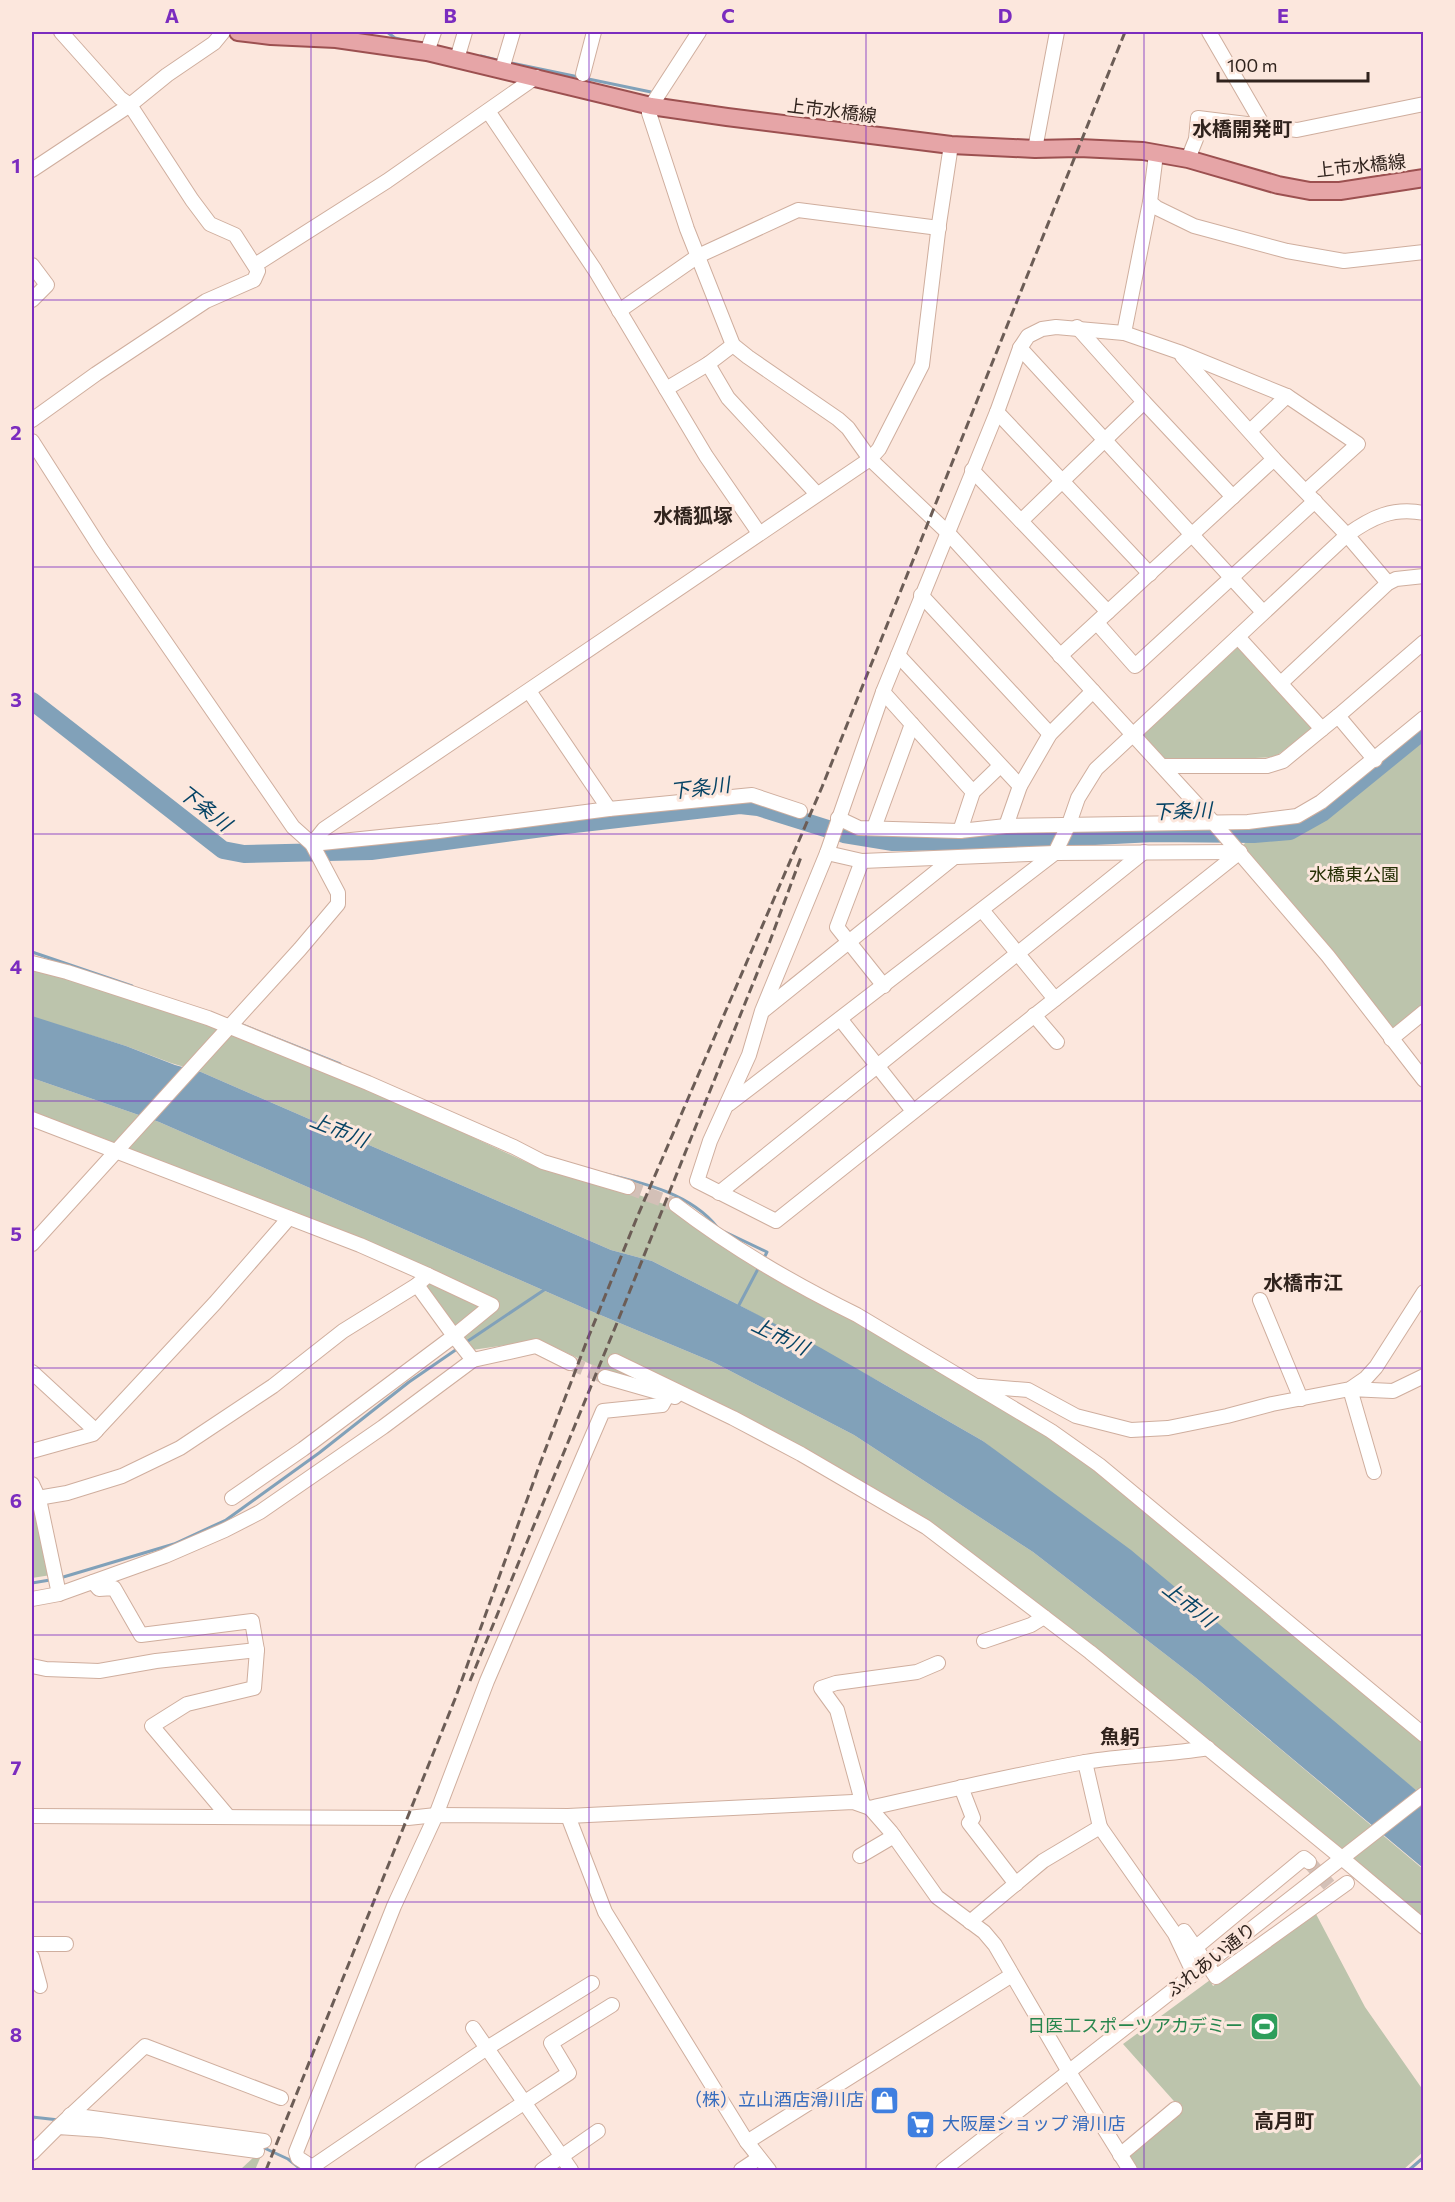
<svg xmlns="http://www.w3.org/2000/svg" width="1455" height="2202" font-family="Commissioner,'Noto Sans JP',sans-serif">
	<style>
		.green { fill: #bcc4ac }
		.water { fill: #81a1b9 }
		.lines { fill: none; stroke-linecap: round; stroke-linejoin: round }
		.stream { stroke: #81a1b9; stroke-width: 3 }
		.river { stroke: #81a1b9; stroke-width: 18 }
		.minor-tunnel { stroke: #d3c0b7; stroke-width: 14; stroke-dasharray: 14 7; stroke-linecap: butt }
		.minor-casing { stroke: #cfae9e; stroke-width: 16 }
		.major-casing { stroke: #9c5050; stroke-width: 20 }
		.minor { stroke: #fff; stroke-width: 14 }
		.major { stroke: #e6a5a7; stroke-width: 16 }
		.rail { stroke: #6c5d56; stroke-width: 3; stroke-dasharray: 9 4.5; stroke-linecap: butt }
		.grid { fill: none; stroke: #7b2cbf; stroke-width: 1.5; stroke-opacity: 0.55 }
		.labels { text-anchor: middle; stroke-width: 6; stroke-linejoin: round; paint-order: stroke }
		.street-label { font-size: 18px; fill: #30231d; stroke: #fce7dd }
		.park-label { font-size: 18px; fill: #252f04; stroke: #fce7dd }
		.leisure-label { font-size: 18px; fill: #27864d; stroke: #fce7dd; text-anchor: end }
		.shop-label { font-size: 18px; fill: #366cbe; stroke: #fce7dd; text-anchor: end }
		.neighbourhood-label { font-size: 20px; font-weight: bold; fill: #30231d; stroke: #fce7dd }
		.water-label { font-size: 20px; font-style: italic; fill: #074465; stroke: #fce7dd }
		.neatline { fill: none; stroke: #7b2cbf; stroke-width: 2 }
		.grid-label { font-size: 20px; text-anchor: middle; font-weight: bold; fill: #7b2cbf }
	</style>
	<rect width="100%" height="100%" fill="#fce7dd"/>
	<g class="green">
		<polygon points="1238,647 1313,728 1275,757 1166,762 1142,734"/>
		<polygon points="1423,730 1423,1012 1391,1039 1243,845 1254,834 1290,831 1322,813"/>
		<polygon points="32,967 54,972 208,1025 369,1089 537,1167 628,1191 672,1207 727,1250 874,1329 1036,1427 1078,1457 1423,1743 1423,1796 983,1441 882,1383 739,1305 652,1261 611,1250 201,1072 171,1063 126,1046 32,1017"/>
		<polygon points="32,1078 159,1122 586,1309 713,1362 854,1435 1033,1552 1196,1678 1423,1869 1423,1919 1060,1620 972,1555 696,1394 617,1377 540,1340 472,1350 414,1276 105,1139 32,1115"/>
		<polygon points="32,1502 35,1502 51,1575 32,1578"/>
		<polygon points="1316,1914 1365,2007 1423,2090 1423,2152 1403,2170 1139,2170 1129,2155 1181,2109 1123,2044 1210,1980 1213,1986"/>
		<polygon points="256,2155 261,2156 255,2170 240,2170"/>
	</g>
	<polygon class="water" points="32,1016 126,1046 175,1065 201,1072 611,1250 652,1261 739,1305 821,1348 983,1441 1131,1550 1423,1796 1423,1868 1196,1678 1033,1552 854,1435 713,1362 586,1309 159,1122 32,1078"/>
	<g class="lines">
		<g class="stream">
			<polyline points="387,32 395,38 413,42"/>
			<polyline points="481,56 501,61"/>
			<polyline points="507,62 651,92"/>
			<polyline points="32,952 132,986"/>
			<polyline points="240,1024 340,1064"/>
			<path d="M606,1174C644,1183 691,1194 717,1227"/>
			<polyline points="725,1232 767,1252 764,1258"/>
			<polyline points="739,1305 759,1267"/>
			<polyline points="465,1343 544,1290"/>
			<polyline points="60,1578 174,1544 226,1520 319,1453 409,1382 457,1349"/>
			<polyline points="32,1583 50,1580"/>
			<polyline points="32,2117 59,2120"/>
			<polyline points="262,2147 288,2159 302,2170"/>
			<polyline points="1409,2170 1424,2157"/>
		</g>
		<polyline class="river" points="32,701 223,850 244,854 371,851 565,825 740,805 758,807 844,834 893,842 998,841 1154,833 1254,834 1290,831 1322,813 1424,730"/>
		<g class="minor-tunnel">
			<polyline points="628,1187 676,1205"/>
			<polyline points="570,1363 605,1377"/>
			<polyline points="1309,1862 1329,1885"/>
		</g>
		<defs>
			<g id="minor">
				<polyline points="699,32 651,106 649,113 687,229 733,345 748,357 838,419 848,428 870,459 948,533 1213,822 1328,956 1424,1080"/>
				<polyline points="1209,32 1264,127"/>
				<polyline points="427,52 434,32"/>
				<polyline points="457,59 465,32"/>
				<polyline points="502,69 513,32"/>
				<polyline points="583,74 594,32"/>
				<polyline points="488,111 595,270 706,456 759,533"/>
				<polyline points="1035,149 1057,32"/>
				<polyline points="1156,154 1150,202 1157,208 1194,226 1287,251 1344,261 1424,252"/>
				<polyline points="1188,159 1196,139 1198,118 1297,130 1424,104"/>
				<polyline points="32,170 130,105 167,75 214,43 223,32"/>
				<polyline points="32,265 47,285 32,300"/>
				<polyline points="255,265 387,181 536,77"/>
				<polyline points="619,311 698,256 798,210 939,228"/>
				<polyline points="1077,327 1144,402 1233,497"/>
				<polyline points="1124,333 1150,202"/>
				<polyline points="1020,348 1263,612"/>
				<polyline points="1182,356 1274,459 1347,535 1388,583"/>
				<polyline points="708,364 728,398 817,494"/>
				<polyline points="666,389 708,364 733,345"/>
				<polyline points="997,412 1150,574"/>
				<polyline points="32,420 96,374 206,301 254,280 258,271 235,235 210,224 192,200 130,105 120,98 61,32"/>
				<polyline points="1250,431 1287,396"/>
				<polyline points="32,441 101,549 293,827 312,844 338,893 338,904 300,949 32,1244"/>
				<polyline points="972,470 1108,612"/>
				<polyline points="1021,521 1144,402"/>
				<polyline points="921,595 1050,734"/>
				<polyline points="1097,623 1135,666 1315,501"/>
				<polyline points="1238,637 1322,729 1338,716 1375,760"/>
				<polyline points="898,655 1020,786"/>
				<polyline points="1060,656 1274,459"/>
				<polyline points="1281,683 1388,583 1396,579 1424,576"/>
				<polyline points="529,691 609,809"/>
				<polyline points="883,692 973,792"/>
				<polyline points="1338,716 1424,642"/>
				<polyline points="1163,766 1267,766 1283,761 1322,729"/>
				<polyline points="838,818 859,828 960,831 1006,826 1248,822 1297,816 1321,802 1424,718"/>
				<polyline points="1006,826 1020,786 1050,734 1093,691"/>
				<polyline points="874,828 912,724"/>
				<polyline points="960,831 973,792 1000,766"/>
				<polyline points="312,844 324,829 870,459 879,449 922,365 939,224 951,145"/>
				<polyline points="312,844 439,831 609,809 752,795 800,811"/>
				<polyline points="1240,852 776,1221 697,1181 710,1141 749,1055 762,1011 827,853 883,692 997,412 1020,348 1028,336 1042,329 1056,327 1124,333 1179,352 1287,396 1358,444 1306,491"/>
				<polyline points="827,853 862,861 1055,853 1240,852"/>
				<polyline points="862,861 837,927 884,986"/>
				<polyline points="982,910 1055,999"/>
				<polyline points="32,963 67,972 208,1018 368,1083 514,1147 543,1162 628,1187"/>
				<polyline points="764,1010 952,859"/>
				<polyline points="1034,1015 1057,1042"/>
				<polyline points="841,1020 913,1111"/>
				<polyline points="1391,1039 1424,1012"/>
				<path d="M729,1104L1055,853L1069,824L1078,798L1096,769L1347,535C1372,517 1393,507 1424,513"/>
				<polyline points="32,1119 360,1245 428,1275 417,1285 343,1331 273,1386 180,1448 122,1476 67,1493 32,1499"/>
				<polyline points="719,1193 1144,852"/>
				<path d="M676,1205C732,1248 794,1284 857,1315L1051,1431L1099,1465L1424,1735"/>
				<polyline points="428,1275 492,1305 454,1336 473,1360"/>
				<polyline points="1260,1300 1301,1399"/>
				<polyline points="615,1361 733,1418 801,1454 926,1527 1090,1652 1343,1859 1424,1927"/>
				<polyline points="32,1372 96,1431"/>
				<polyline points="605,1377 675,1397"/>
				<polyline points="979,1386 1028,1390 1076,1416 1131,1430 1168,1428 1227,1416 1272,1404 1350,1389 1366,1378 1376,1367 1424,1292"/>
				<polyline points="32,1451 93,1434 215,1303 289,1218"/>
				<polyline points="1374,1472 1350,1389 1393,1391 1424,1376"/>
				<polyline points="32,1484 39,1499 59,1594"/>
				<polyline points="232,1498 303,1449 454,1336 417,1285"/>
				<polyline points="93,1582 99,1589 114,1588 141,1635 252,1621 257,1650 254,1688 187,1704 152,1726 227,1815"/>
				<polyline points="32,1599 59,1594 165,1556 225,1530 260,1512 383,1427 473,1360 536,1346 570,1363"/>
				<polyline points="984,1641 1031,1625 1044,1617"/>
				<polyline points="32,1666 46,1669 99,1671 156,1661 257,1650"/>
				<polyline points="961,1787 973,1818 969,1823 1016,1884"/>
				<polyline points="863,1805 837,1710 821,1688 836,1683 917,1672 938,1663"/>
				<path d="M870,1808C941,1792 1013,1775 1085,1762C1126,1755 1167,1755 1208,1748"/>
				<polyline points="32,1816 408,1818 436,1815 568,1816 853,1802 870,1808 891,1832 937,1897 984,1932 995,1945 1069,2072 1130,2170"/>
				<polyline points="568,1816 605,1912 747,2142 769,2170"/>
				<polyline points="1100,1827 1175,1934 1194,1974"/>
				<polyline points="860,1856 894,1836"/>
				<polyline points="970,1922 1043,1861 1100,1827 1085,1762"/>
				<polyline points="1184,1931 1216,1977 1347,1883"/>
				<polyline points="32,1944 66,1944"/>
				<polyline points="1195,1948 1304,1858 1309,1862"/>
				<polyline points="32,1957 40,1986"/>
				<polyline points="473,2028 571,2170"/>
				<polyline points="70,2115 264,2141"/>
				<polyline points="58,2127 145,2046 281,2098"/>
				<polyline points="747,2142 1012,1975"/>
				<polyline points="32,2153 58,2127 102,2130 257,2151"/>
				<polyline points="1120,2155 1175,2109"/>
				<polyline points="312,2167 298,2158 296,2152 394,1906 436,1815 487,1681 603,1411 662,1405 667,1396"/>
				<polyline points="317,2170 312,2167 487,2048 592,1983"/>
				<polyline points="422,2170 569,2073 551,2043 612,2005"/>
				<polyline points="542,2170 598,2131"/>
				<polyline points="741,2170 759,2158"/>
				<polyline points="943,2170 1424,1794"/>
			</g>
			<polyline id="major" points="238,32 271,36 336,39 427,52 651,106 727,117 951,145 1035,149 1079,148 1143,151 1188,159 1278,185 1310,191 1340,191 1424,178"/>
		</defs>
		<use href="#minor" class="minor-casing"/>
		<use href="#major" class="major-casing"/>
		<use href="#minor" class="minor"/>
		<use href="#major" class="major"/>
		<g class="rail">
			<polyline points="470,1681 619,1318 770,941 801,857"/>
			<polyline points="266,2170 455,1699 541,1461 586,1343 638,1215 822,787 1125,32"/>
		</g>
	</g>
	<path class="grid" d="M311,32V2170M589,32V2170M866,32V2170M1144,32V2170M32,300H1424M32,567H1424M32,834H1424M32,1101H1424M32,1368H1424M32,1635H1424M32,1902H1424"/>
	<defs>
		<symbol id="stadium-square" viewBox="-11 -11 22 22"><rect x="-9" y="-9" width="18" height="18" rx="4" fill="#2e9e5b" stroke="#fce7dd"/><path d="M0-5a6.5 5 0 1 0 0 10a6.5 5 0 1 0 0-10ZM-3.5-1.8h7v3.6h-7Z" fill="#fff"/></symbol>
		<symbol id="shop-square" viewBox="-11 -11 22 22"><rect x="-9" y="-9" width="18" height="18" rx="4" fill="#3f7fe0" stroke="#fce7dd"/><path d="M-5-2.5h2.3a2.7 3.5 0 0 1 5.4 0H5L5.5 6h-11ZM-1.5-2.5h3a1.5 2.3 0 0 0-3 0Z" fill="#fff"/></symbol>
		<symbol id="supermarket-square" viewBox="-11 -11 22 22"><rect x="-9" y="-9" width="18" height="18" rx="4" fill="#3f7fe0" stroke="#fce7dd"/><path d="M-6-5.5h2.5l.6 2H6L4.5 2H-2.5L-4.4-4H-6ZM-1.5 3.2a1.3 1.3 0 1 0 .1 0ZM3 3.2a1.3 1.3 0 1 0 .1 0Z" fill="#fff"/></symbol>
	</defs>
	<g fill-rule="evenodd">
		<use href="#stadium-square" x="1248" y="2010" width="33" height="33"/>
		<use href="#shop-square" x="868" y="2084" width="33" height="33"/>
		<use href="#supermarket-square" x="904" y="2108" width="33" height="33"/>
	</g>
	<g class="labels">
		<g class="street-label">
			<text transform="translate(832 111) rotate(7)" y="6">上市水橋線</text>
			<text transform="translate(1361 166) rotate(-6)" y="6">上市水橋線</text>
			<text transform="translate(1211 1960) rotate(-38)" y="6">ふれあい通り</text>
		</g>
		<g class="park-label">
			<text x="1354" y="881">水橋東公園</text>
		</g>
		<g class="leisure-label">
			<text x="1243" y="2032">日医工スポーツアカデミー</text>
		</g>
		<g class="shop-label">
			<text x="864" y="2106">（株）立山酒店滑川店</text>
			<text x="942" y="2130" text-anchor="start">大阪屋ショップ 滑川店</text>
		</g>
		<g class="neighbourhood-label">
			<text x="1242" y="136">水橋開発町</text>
			<text x="693" y="523">水橋狐塚</text>
			<text x="1303" y="1290">水橋市江</text>
			<text x="1120" y="1744">魚躬</text>
			<text x="1284" y="2128">高月町</text>
		</g>
		<g class="water-label">
			<text transform="translate(700 788) rotate(-7)" y="7">下条川</text>
			<text transform="translate(205 808) rotate(38)" y="7">下条川</text>
			<text transform="translate(1182 811) rotate(-2)" y="7">下条川</text>
			<text transform="translate(339 1130) rotate(22)" y="7">上市川</text>
			<text transform="translate(780 1336) rotate(26)" y="7">上市川</text>
			<text transform="translate(1189 1604) rotate(38)" y="7">上市川</text>
		</g>
	</g>
	<rect width="1455" height="2202" fill="none" stroke="#fce7dd" stroke-width="66"/>
	<path d="M1218 72v9h150v-9" fill="none" stroke="#30231d" stroke-width="3"/>
	<text x="1227" y="72" font-size="18" fill="#30231d" stroke="#fce7dd" stroke-width="4.5" paint-order="stroke">100 m</text>
	<rect x="33" y="33" width="1389" height="2136" class="neatline"/>
	<g class="grid-label">
		<text x="172" y="23">A</text>
		<text x="450" y="23">B</text>
		<text x="728" y="23">C</text>
		<text x="1005" y="23">D</text>
		<text x="1283" y="23">E</text>
		<text x="16" y="173">1</text>
		<text x="16" y="440">2</text>
		<text x="16" y="707">3</text>
		<text x="16" y="974">4</text>
		<text x="16" y="1241">5</text>
		<text x="16" y="1508">6</text>
		<text x="16" y="1775">7</text>
		<text x="16" y="2042">8</text>
	</g>
</svg>
